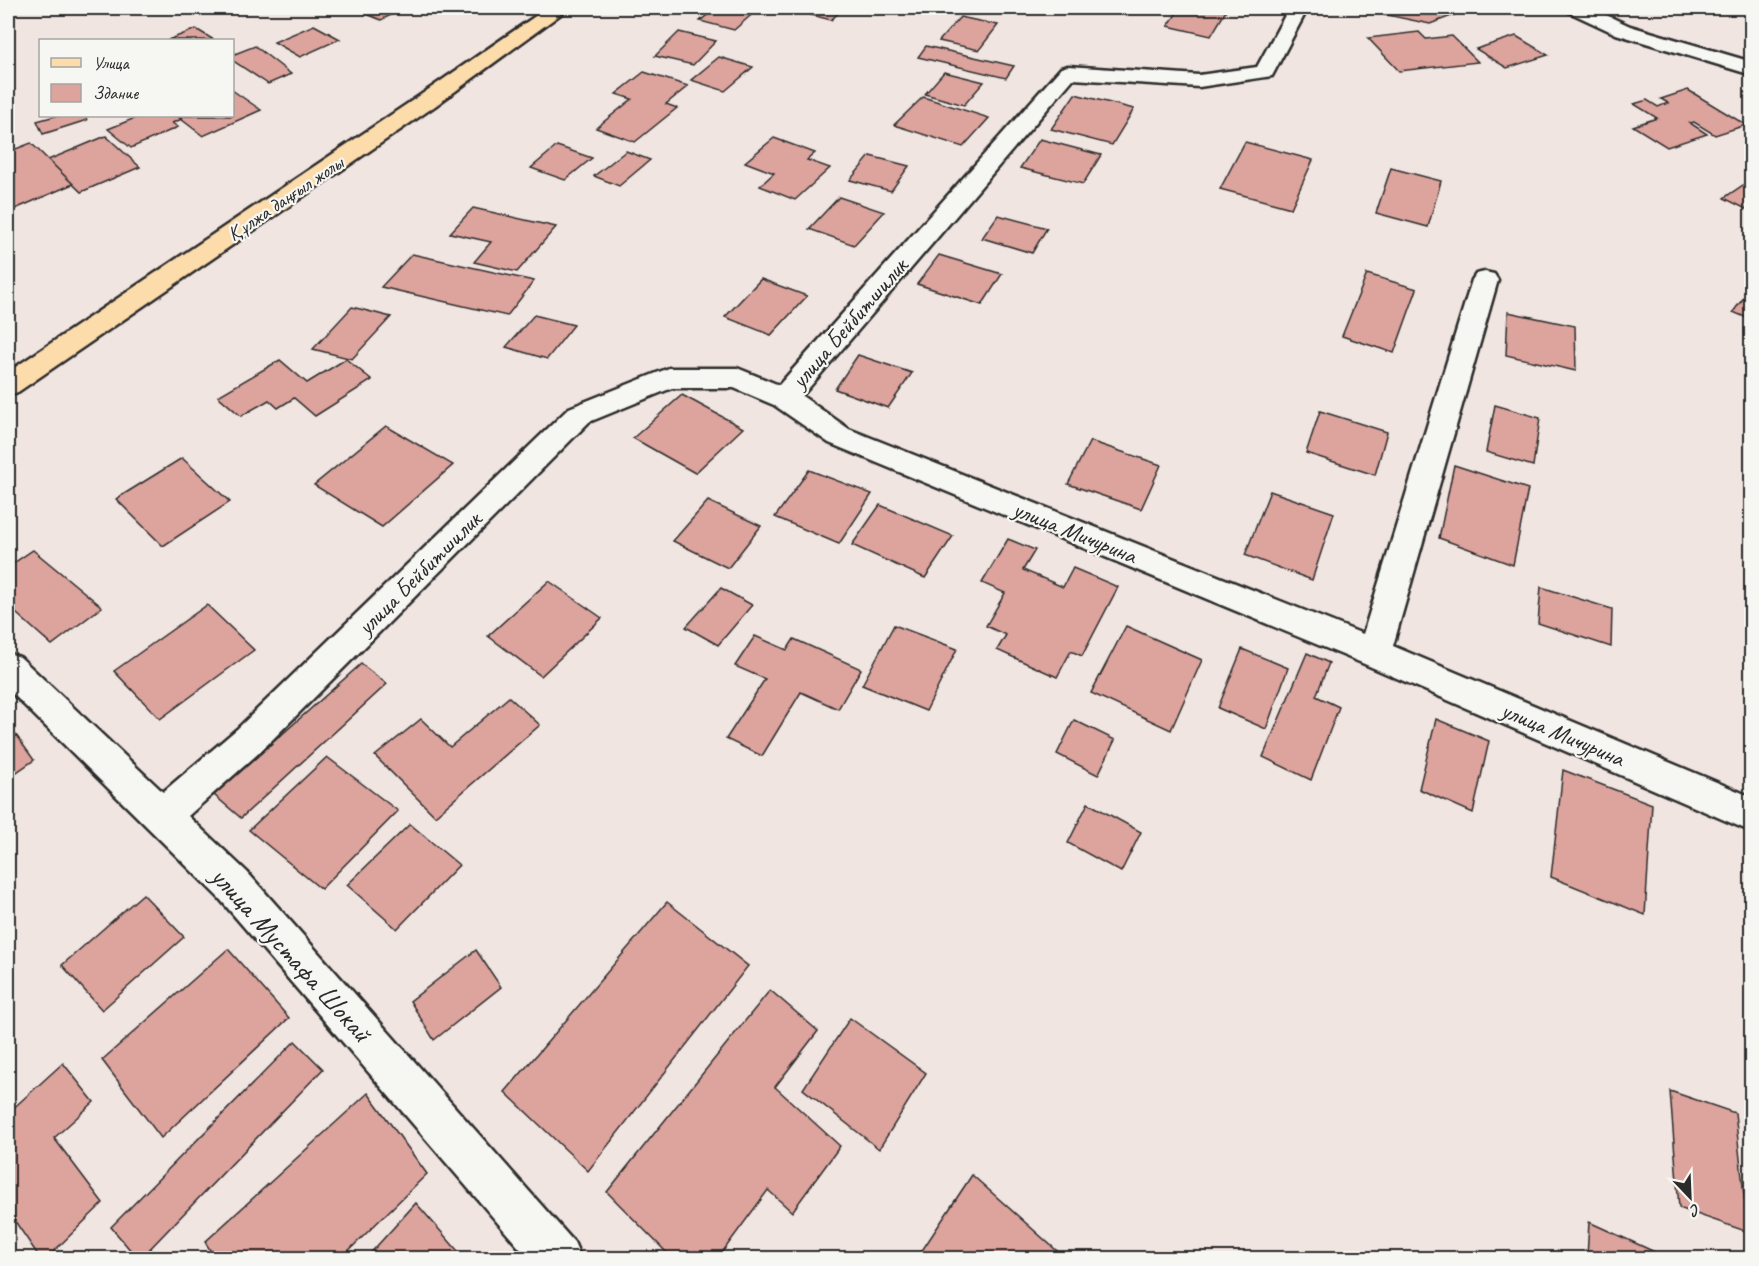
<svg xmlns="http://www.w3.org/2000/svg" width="1759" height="1266" font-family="Caveat,sans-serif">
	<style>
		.building { fill: #dda39d; stroke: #2b2b2b; stroke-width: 1.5 }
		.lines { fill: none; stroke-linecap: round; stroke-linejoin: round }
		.street-casing { stroke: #2b2b2b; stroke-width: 5 }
		.primary-casing { stroke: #2b2b2b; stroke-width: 5 }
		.street { fill: #f6f6f2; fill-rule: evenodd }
		.primary { fill: #fddcac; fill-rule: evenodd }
		.labels { text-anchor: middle; stroke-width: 4.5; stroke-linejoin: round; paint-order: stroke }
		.far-street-label { font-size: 20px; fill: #2b2b2b; stroke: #f6f6f2 }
		.street-label { font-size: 24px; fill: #2b2b2b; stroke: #f6f6f2 }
		.near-street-label { font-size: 28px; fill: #2b2b2b; stroke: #f6f6f2 }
	</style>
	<rect width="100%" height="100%" fill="#f1e5e1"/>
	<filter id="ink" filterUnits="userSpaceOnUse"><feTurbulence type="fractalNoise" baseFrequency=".0167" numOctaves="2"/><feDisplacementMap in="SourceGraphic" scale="12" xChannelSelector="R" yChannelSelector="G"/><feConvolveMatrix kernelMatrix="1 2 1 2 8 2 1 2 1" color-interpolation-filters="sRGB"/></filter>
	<g filter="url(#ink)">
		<g class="building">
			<polygon points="356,8 405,8 381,20 354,9"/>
			<polygon points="716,8 748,8 757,10 734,30 700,21"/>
			<polygon points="784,8 844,8 831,20"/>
			<polygon points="1180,8 1211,8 1226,11 1211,36 1168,26"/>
			<polygon points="1380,8 1403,8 1422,12 1432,8 1473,8 1430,24 1378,13"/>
			<polygon points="960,17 998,25 979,50 939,41"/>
			<polygon points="314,25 340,39 300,57 274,42"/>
			<polygon points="196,29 214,40 168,40"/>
			<polygon points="679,32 716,41 693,65 655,56"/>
			<polygon points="1419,32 1426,39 1452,36 1478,62 1399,71 1368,38"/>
			<polygon points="1516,36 1548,55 1507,68 1476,49"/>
			<polygon points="255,46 291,74 268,84 232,60 232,55"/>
			<polygon points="926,46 1014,66 1006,78 918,57"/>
			<polygon points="719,57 753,67 725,91 691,80"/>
			<polygon points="644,72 688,86 666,104 677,108 635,142 596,128 632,99 616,94"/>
			<polygon points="944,72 984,82 964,105 925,94"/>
			<polygon points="232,90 261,110 203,136 177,116 232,116"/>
			<polygon points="1688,90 1746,125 1715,135 1694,122 1690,123 1707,134 1667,147 1633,126 1657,118 1634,104 1647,100 1658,107 1668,103 1661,99"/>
			<polygon points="1075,94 1134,109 1112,145 1051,129"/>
			<polygon points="923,97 989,118 963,147 894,125"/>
			<polygon points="55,116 85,116 87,120 43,134 37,121"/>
			<polygon points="140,116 177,116 182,119 172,123 178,127 131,148 108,129"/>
			<polygon points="106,136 140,167 81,192 48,160"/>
			<polygon points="774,138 815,153 807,160 830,168 795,200 760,186 774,173 745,162"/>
			<polygon points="1040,139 1101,155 1083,184 1020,168"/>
			<polygon points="1245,142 1313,160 1291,208 1220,189"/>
			<polygon points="31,143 73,184 8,212 8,152"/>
			<polygon points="557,146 592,158 565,180 531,168"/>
			<polygon points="626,151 650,160 619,186 594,176"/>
			<polygon points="870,156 909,166 891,191 850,180"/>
			<polygon points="1391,168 1441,181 1428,227 1376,213"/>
			<polygon points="1752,179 1752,212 1724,198"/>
			<polygon points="839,197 884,212 854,245 809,229"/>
			<polygon points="473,208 556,227 517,272 474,262 491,242 450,233"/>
			<polygon points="998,215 1047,228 1032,253 982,238"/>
			<polygon points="412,254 534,281 507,316 381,287"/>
			<polygon points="939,255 1002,274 982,305 917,284"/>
			<polygon points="1367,274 1417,289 1394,353 1342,336"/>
			<polygon points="761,279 807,296 771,335 725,317"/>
			<polygon points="1751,288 1752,288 1752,320 1733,312"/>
			<polygon points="352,307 391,317 352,359 313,349"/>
			<polygon points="1508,312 1575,326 1576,371 1506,355"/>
			<polygon points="534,315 574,325 547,359 506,347"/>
			<polygon points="858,355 912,373 888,408 835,389"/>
			<polygon points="346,359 372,380 315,416 294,398 278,408 269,400 241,416 218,396 280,360 307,383"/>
			<polygon points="682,395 743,428 695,473 633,438"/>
			<polygon points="1495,405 1540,418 1533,466 1486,452"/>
			<polygon points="1320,411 1387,432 1375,475 1306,453"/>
			<polygon points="386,426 453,465 382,527 314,485"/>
			<polygon points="1090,441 1161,465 1141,509 1068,484"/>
			<polygon points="182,458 230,502 163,546 116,499"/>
			<polygon points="1454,465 1528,489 1513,565 1439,538"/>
			<polygon points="809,470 872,494 839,544 775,517"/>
			<polygon points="1270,491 1334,513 1312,580 1245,555"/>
			<polygon points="708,501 761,526 728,568 673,541"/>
			<polygon points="880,505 953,536 925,578 852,545"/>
			<polygon points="1008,539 1035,550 1023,570 1063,587 1073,568 1118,587 1082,656 1071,651 1057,677 997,650 1006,635 986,626 1005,593 982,583"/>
			<polygon points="33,550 102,607 52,645 8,606 8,567"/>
			<polygon points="549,581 602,618 541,676 488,636"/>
			<polygon points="1541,587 1612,609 1611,647 1538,623"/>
			<polygon points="721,588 752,605 718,645 686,627"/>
			<polygon points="207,605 254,650 160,719 114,671"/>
			<polygon points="894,625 957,649 926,711 862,685"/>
			<polygon points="1126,626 1202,660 1171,730 1091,693"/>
			<polygon points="755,636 787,650 794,639 861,669 838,709 801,692 762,756 726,739 765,679 735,666"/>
			<polygon points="1242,649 1288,668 1266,729 1218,708"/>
			<polygon points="1307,653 1329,663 1316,696 1339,707 1311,780 1263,757"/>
			<polygon points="361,664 387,684 241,818 214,795"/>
			<polygon points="509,697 540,725 435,816 375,756 421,719 450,747"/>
			<polygon points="1436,719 1489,741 1473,813 1419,789"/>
			<polygon points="1074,720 1115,740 1098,775 1057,754"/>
			<polygon points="16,735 34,760 8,778 8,741"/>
			<polygon points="327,757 398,811 321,889 249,830"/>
			<polygon points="1563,770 1652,804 1645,915 1551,877"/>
			<polygon points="1088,803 1141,832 1121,872 1068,843"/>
			<polygon points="410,824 459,865 397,929 347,885"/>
			<polygon points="143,894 184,937 102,1010 62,965"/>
			<polygon points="667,902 748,966 588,1171 505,1092"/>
			<polygon points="228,949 289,1018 161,1138 102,1060"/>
			<polygon points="476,950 501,987 434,1040 410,1001"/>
			<polygon points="770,990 818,1031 775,1087 840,1146 792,1212 768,1190 718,1258 672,1258 607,1192"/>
			<polygon points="850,1018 926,1073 879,1149 803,1089"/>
			<polygon points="295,1041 323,1069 141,1258 137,1258 111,1227"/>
			<polygon points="63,1063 94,1102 54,1138 103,1203 47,1258 40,1258 8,1211 8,1113"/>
			<polygon points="1670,1091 1735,1113 1748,1232 1679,1208"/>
			<polygon points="368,1093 427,1174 341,1258 215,1258 205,1242"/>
			<polygon points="972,1175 1065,1258 917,1258"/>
			<polygon points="416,1203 464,1258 366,1258"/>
			<polygon points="1589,1222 1668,1258 1587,1258"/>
		</g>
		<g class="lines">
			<defs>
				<g id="street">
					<polygon points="1289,8 1308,8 1272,76 1199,87 1073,79 802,396 849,429 1363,634 1472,280 1476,274 1485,272 1494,274 1498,280 1393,646 1752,797 1752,832 1362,663 829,443 774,405 734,388 672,388 589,422 261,751 188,816 247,872 574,1242 581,1258 528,1258 219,898 8,689 8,653 20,657 163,792 237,729 569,408 669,368 737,368 779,385 1061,68 1068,66 1199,75 1257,67"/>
					<polygon points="1566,8 1591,8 1630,26 1752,62 1752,75 1616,34 1569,12"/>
				</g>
				<polygon id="primary" points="547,8 569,8 435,106 18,392 8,395 8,372 419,96"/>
			</defs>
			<use href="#street" class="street-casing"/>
			<use href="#primary" class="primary-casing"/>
			<use href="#street" class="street"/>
			<use href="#primary" class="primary"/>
		</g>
	</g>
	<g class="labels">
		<g class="far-street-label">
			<text transform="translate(285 198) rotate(-34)" y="7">Құлжа даңғыл жолы</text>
		</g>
		<g class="street-label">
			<text transform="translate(849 323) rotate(-49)" y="8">улица Бейбитшилик</text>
			<text transform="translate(1075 532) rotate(22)" y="8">улица Мичурина</text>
			<text transform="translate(419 573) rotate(-45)" y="8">улица Бейбитшилик</text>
			<text transform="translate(1563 734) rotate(23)" y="8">улица Мичурина</text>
		</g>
		<g class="near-street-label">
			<text transform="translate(292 954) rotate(48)" y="10">улица Мустафа Шокай</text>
		</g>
	</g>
	<rect width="1759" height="1266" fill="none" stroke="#f6f6f2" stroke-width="30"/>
	<rect x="15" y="15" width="1729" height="1236" fill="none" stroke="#2b2b2b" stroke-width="2" filter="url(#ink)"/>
	<rect x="39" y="39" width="195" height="78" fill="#f6f6f2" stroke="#a5a5a2" stroke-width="1.5"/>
	<rect x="51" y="58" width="30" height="9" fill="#fddcac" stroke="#a5a5a2" stroke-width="1.5"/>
	<text x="93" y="69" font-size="18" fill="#2b2b2b">Улица</text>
	<rect x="51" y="84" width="30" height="18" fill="#dda39d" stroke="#a5a5a2" stroke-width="1.5"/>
	<text x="93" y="99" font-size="18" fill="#2b2b2b">Здание</text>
	<g transform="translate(1690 1197) rotate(157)" stroke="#f6f6f2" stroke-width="4.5" paint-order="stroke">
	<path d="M0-4.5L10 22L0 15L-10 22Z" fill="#2b2b2b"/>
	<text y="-9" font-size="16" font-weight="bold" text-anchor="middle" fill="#2b2b2b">С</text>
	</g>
</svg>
